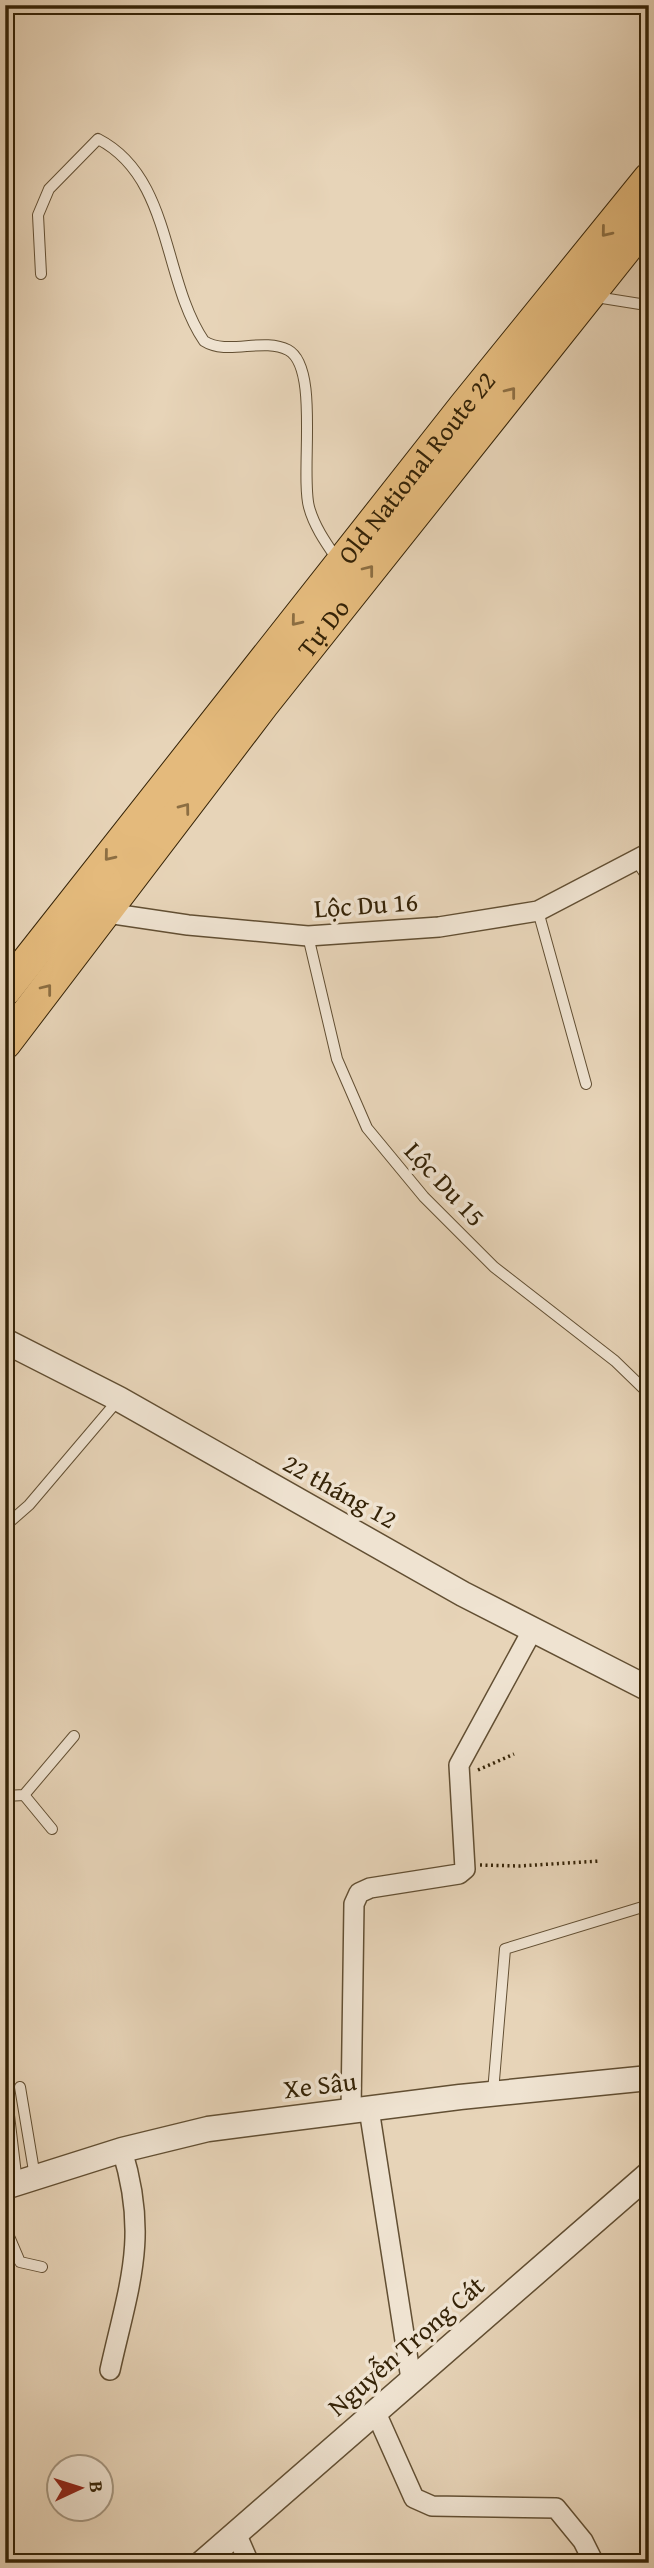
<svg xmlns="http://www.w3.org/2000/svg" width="654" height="2568" font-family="'Gentium Book Plus',serif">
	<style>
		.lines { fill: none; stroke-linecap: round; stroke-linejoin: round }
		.service-casing { stroke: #624f33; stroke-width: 12 }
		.minor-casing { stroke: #624f33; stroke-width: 22 }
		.tertiary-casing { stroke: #624f33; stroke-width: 27 }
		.primary-casing { stroke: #352307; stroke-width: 34 }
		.path { stroke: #352307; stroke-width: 3.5; stroke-dasharray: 2 3.5; stroke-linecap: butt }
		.service { stroke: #efe3d1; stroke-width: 10 }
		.minor { stroke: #efe3d1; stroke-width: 19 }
		.tertiary { stroke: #efe3d1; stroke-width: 24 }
		.primary { stroke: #e4ba7c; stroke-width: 32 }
		.oneway { stroke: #8c6e42 }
		.labels { text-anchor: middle; stroke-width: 7; stroke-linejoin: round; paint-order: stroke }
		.street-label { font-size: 26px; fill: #352307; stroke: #efe3d1 }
	</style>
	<rect width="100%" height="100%" fill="#e7d4b8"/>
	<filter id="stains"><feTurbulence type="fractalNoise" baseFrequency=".00286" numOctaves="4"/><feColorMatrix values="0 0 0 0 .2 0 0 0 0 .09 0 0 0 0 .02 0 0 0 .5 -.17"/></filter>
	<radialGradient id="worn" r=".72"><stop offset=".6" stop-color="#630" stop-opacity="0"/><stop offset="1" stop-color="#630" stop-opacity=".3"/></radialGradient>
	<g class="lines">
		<defs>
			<g id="service">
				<path d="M41,274L38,215L49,189L98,139C172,177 162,279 204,341C227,356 263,337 288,350C320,367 300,473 309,507C314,526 326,543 337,559"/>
				<polyline points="596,297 640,304"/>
				<polyline points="636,860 649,880"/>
				<polyline points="538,911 586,1084"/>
				<polyline points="308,936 337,1059 367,1128 424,1197 494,1267 615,1361 649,1394"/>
				<polyline points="5,1526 29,1505 119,1399"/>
				<polyline points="24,1795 52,1829"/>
				<polyline points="5,1796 24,1795 74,1736"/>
				<polyline points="20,2087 35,2177"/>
				<polyline points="6,2090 17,2183"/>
				<polyline points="493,2092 505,1949 649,1905"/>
				<polyline points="5,2227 20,2262 42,2267"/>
			</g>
			<g id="minor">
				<polyline points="101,907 107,913 188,925 308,936 439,927 538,911 649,853"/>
				<polyline points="369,2109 411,2379"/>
				<polyline points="351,2111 354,1904 359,1893 370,1888 459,1874 465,1869 459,1765 532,1631"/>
				<path d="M110,2370C129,2285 149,2237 122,2150"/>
				<polyline points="376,2413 414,2498 432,2506 556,2508 583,2541 594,2563"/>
				<polyline points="236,2533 249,2563"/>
			</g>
			<g id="tertiary">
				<polyline points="5,1341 119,1399 463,1594 649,1689"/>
				<polyline points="5,2187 122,2150 208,2129 460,2097 649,2078"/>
				<polyline points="202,2563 649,2174"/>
			</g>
			<g id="primary">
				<path id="s1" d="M5,990L465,406L649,179"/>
				<path id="s2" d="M5,1043L263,704L649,219"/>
			</g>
		</defs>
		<use href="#service" class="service-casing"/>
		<use href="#minor" class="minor-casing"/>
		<use href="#tertiary" class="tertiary-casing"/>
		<use href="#primary" class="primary-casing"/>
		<g class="path">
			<polyline points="478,1770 514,1754"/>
			<polyline points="480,1865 519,1866 600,1861"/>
		</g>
		<use href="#service" class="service"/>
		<use href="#minor" class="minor"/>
		<use href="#tertiary" class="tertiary"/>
		<use href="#primary" class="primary"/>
	</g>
	<defs><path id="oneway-chevron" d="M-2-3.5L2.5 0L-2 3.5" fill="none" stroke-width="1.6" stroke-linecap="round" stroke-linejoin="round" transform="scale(1.75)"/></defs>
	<g class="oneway">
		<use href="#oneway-chevron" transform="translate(606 232) rotate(129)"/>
		<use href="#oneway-chevron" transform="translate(511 392) rotate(-52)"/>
		<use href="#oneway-chevron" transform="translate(369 570) rotate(-52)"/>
		<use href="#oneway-chevron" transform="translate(296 621) rotate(129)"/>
		<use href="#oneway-chevron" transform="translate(185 808) rotate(-53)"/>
		<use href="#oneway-chevron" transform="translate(109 856) rotate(129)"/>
		<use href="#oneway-chevron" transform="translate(47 989) rotate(-52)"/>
	</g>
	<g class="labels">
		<g class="street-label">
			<text dy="9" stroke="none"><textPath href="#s1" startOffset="665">Old National Route 22</textPath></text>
			<text dy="9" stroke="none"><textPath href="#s2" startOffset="523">Tự Do</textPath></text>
			<text transform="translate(366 905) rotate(-4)" y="9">Lộc Du 16</text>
			<text transform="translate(445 1184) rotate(47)" y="9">Lộc Du 15</text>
			<text transform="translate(340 1491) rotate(29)" y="9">22 tháng 12</text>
			<text transform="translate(320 2085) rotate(-7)" y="9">Xe Sâu</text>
			<text transform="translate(406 2346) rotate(-41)" y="9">Nguyễn Trọng Cát</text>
		</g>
	</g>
	<rect width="654" height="2568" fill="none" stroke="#e7d4b8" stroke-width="28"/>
	<rect x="7" y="7" width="640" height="2554" fill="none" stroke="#352307" stroke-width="3.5"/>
	<rect x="14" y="14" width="626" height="2540" fill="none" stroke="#352307" stroke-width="2"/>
	<g transform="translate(80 2488) rotate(86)"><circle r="33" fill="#efe3d1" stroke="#a59680" stroke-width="2"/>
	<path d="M0-5L12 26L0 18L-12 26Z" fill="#8f2418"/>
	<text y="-10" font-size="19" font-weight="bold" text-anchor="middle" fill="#352307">B</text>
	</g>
	<rect width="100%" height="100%" filter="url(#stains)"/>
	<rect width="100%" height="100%" fill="url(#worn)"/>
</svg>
